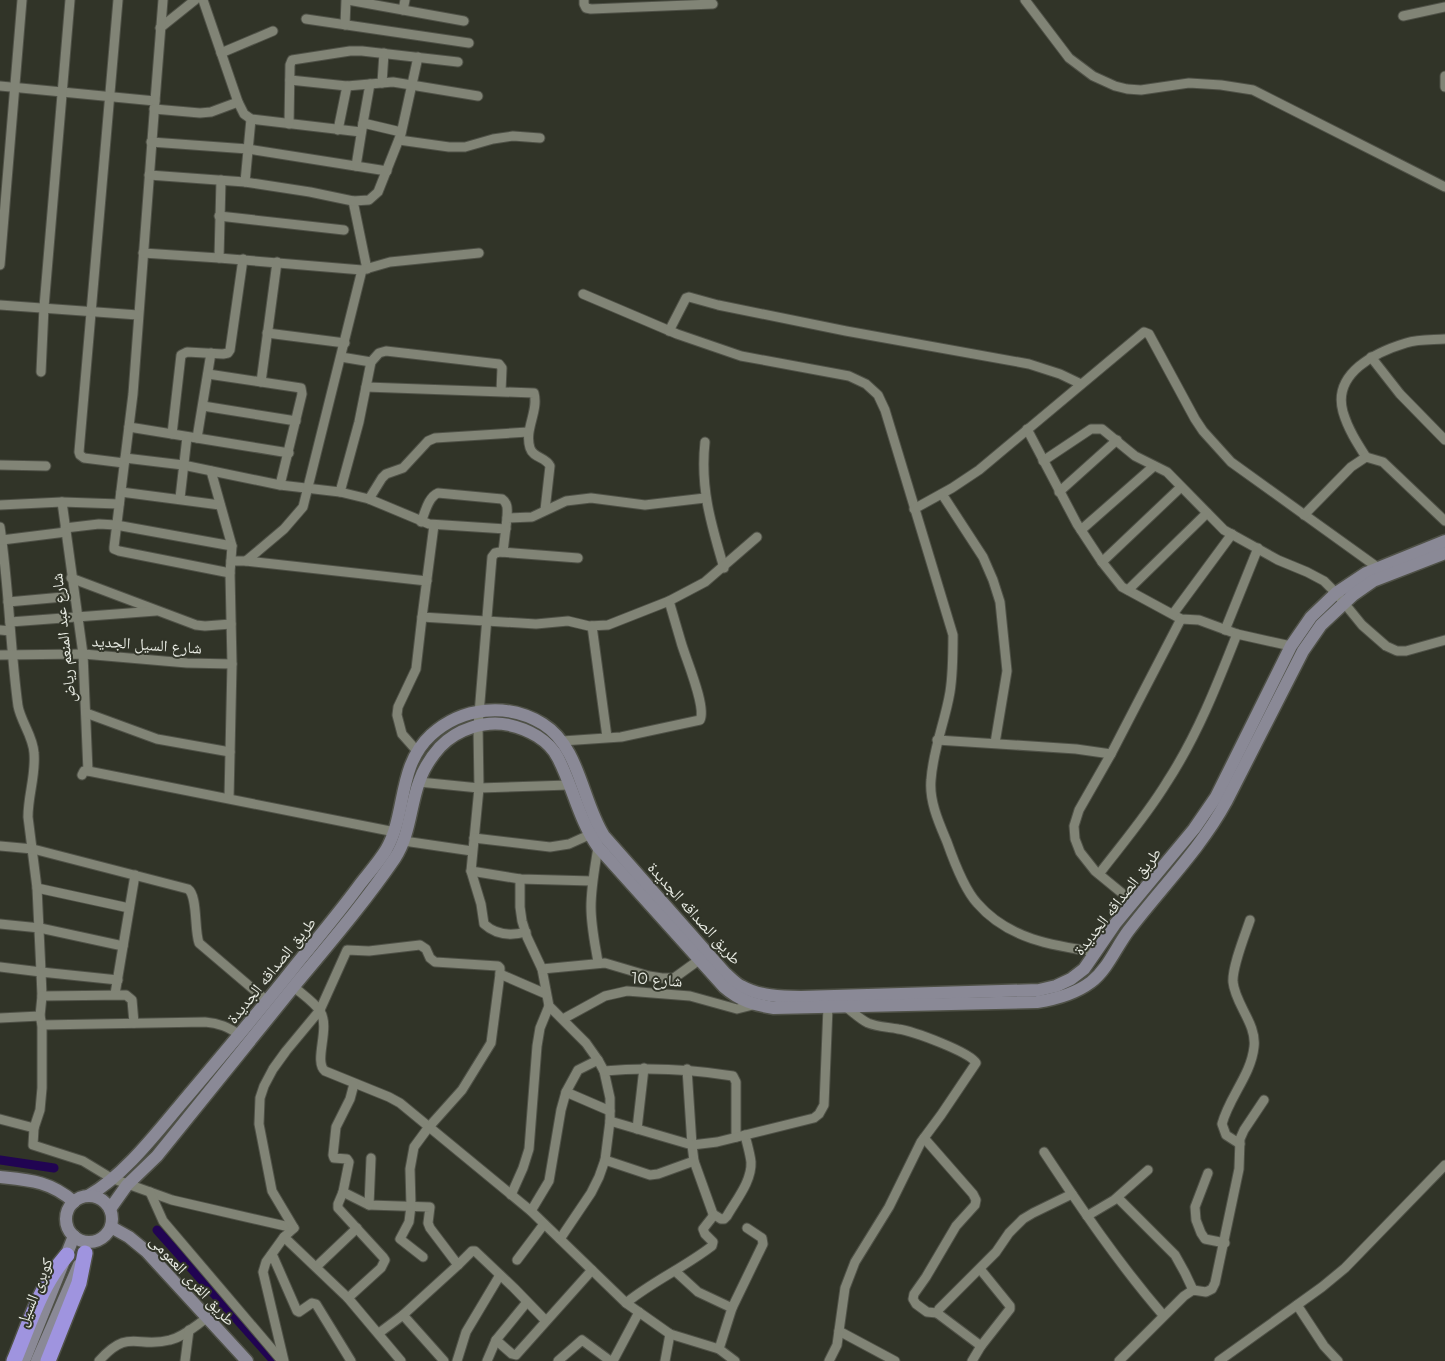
<svg xmlns="http://www.w3.org/2000/svg" width="1445" height="1361" font-family="Montserrat,'Noto Naskh Arabic',sans-serif">
	<style>
		.lines { fill: none; stroke-linecap: round; stroke-linejoin: round }
		.canal { stroke: #210452; stroke-width: 9 }
		.street-casing { stroke: #4f5147; stroke-width: 11 }
		.secondary-casing { stroke: #4f5147; stroke-width: 15 }
		.highway-casing { stroke: #4f5147; stroke-width: 18 }
		.street { stroke: #818476; stroke-width: 9 }
		.secondary { stroke: #8a8996; stroke-width: 12 }
		.highway { stroke: #9f94df; stroke-width: 15 }
		.labels { text-anchor: middle; stroke-width: 4; stroke-linejoin: round; paint-order: stroke }
		.street-label { font-size: 16px; fill: #e8ebe3; stroke: #313428 }
	</style>
	<rect width="100%" height="100%" fill="#313428"/>
	<g class="lines">
		<g class="canal">
			<polyline points="0,1160 54,1168"/>
			<polyline points="157,1230 274,1361"/>
		</g>
		<defs>
			<g id="street">
				<polyline points="118,0 79,452 80,455 84,458 124,463"/>
				<polyline points="203,0 238,102 244,114 251,119 361,132"/>
				<polyline points="348,0 464,21"/>
				<polyline points="584,0 584,4 586,8 591,9 713,4"/>
				<polyline points="1025,0 1069,58 1093,76 1115,86 1127,89 1141,90 1189,83 1221,85 1253,90 1445,187"/>
				<polyline points="403,10 405,0"/>
				<polyline points="1403,16 1445,7"/>
				<polyline points="306,19 469,43"/>
				<polyline points="345,25 346,0"/>
				<polyline points="160,28 195,0"/>
				<polyline points="221,53 273,31"/>
				<polyline points="1445,76 1445,87"/>
				<polyline points="290,80 347,86 393,82 478,96"/>
				<polyline points="382,83 384,53"/>
				<polyline points="0,86 155,101 133,394 114,547 114,549 119,551 230,573"/>
				<polyline points="155,101 163,0"/>
				<polyline points="154,109 200,113 211,112 238,102"/>
				<polyline points="363,123 370,84"/>
				<polyline points="289,124 290,65 292,60 350,51 362,51 458,62"/>
				<polyline points="338,130 347,86"/>
				<polyline points="399,140 449,147 465,147 493,139 513,136 540,138"/>
				<polyline points="151,142 248,149 387,171"/>
				<polyline points="356,166 363,123 401,132"/>
				<polyline points="149,175 245,182 310,192 353,201 367,269"/>
				<polyline points="245,182 251,119"/>
				<polyline points="353,201 369,200 378,192 401,134 418,57"/>
				<polyline points="219,216 344,230"/>
				<polyline points="143,253 219,258 221,180"/>
				<polyline points="219,258 362,270 390,262 479,253"/>
				<polyline points="0,265 22,0"/>
				<path d="M583,294L677,334L741,356L849,376L866,384L878,395L885,410L953,635C953,654 953,673 950,692C945,722 933,749 931,780C929,801 939,823 947,842C953,859 965,890 977,903C1008,939 1053,946 1097,952"/>
				<polyline points="0,305 138,315"/>
				<polyline points="669,331 686,298 689,297 718,305 846,331 1029,364 1060,374 1081,384"/>
				<polyline points="267,333 345,343"/>
				<polyline points="1371,357 1400,394 1445,440"/>
				<polyline points="371,362 379,353 386,351 499,364 502,368 501,391"/>
				<polyline points="41,372 44,307 70,0"/>
				<polyline points="208,374 301,388 302,394 280,485"/>
				<polyline points="261,382 277,262"/>
				<path d="M366,387L534,393C539,411 524,429 530,448C533,458 546,457 550,466L545,510"/>
				<polyline points="203,406 296,421"/>
				<polyline points="129,427 289,453"/>
				<polyline points="1027,429 1077,524 1102,562 1122,587 1181,619 1199,620 1237,634 1291,646"/>
				<polyline points="172,434 181,355 187,352 223,354 228,353 230,350 243,259"/>
				<polyline points="197,438 211,353"/>
				<path d="M705,442C700,488 711,524 724,568"/>
				<path d="M1366,457C1357,443 1348,429 1343,412C1332,373 1376,352 1406,343C1419,339 1432,340 1445,339"/>
				<polyline points="125,458 183,465 280,485 340,492 369,499 429,524 506,529"/>
				<polyline points="1043,461 1091,429 1102,429 1135,456 1167,472 1224,530 1278,560 1307,572 1324,581 1336,593 1362,625 1386,646 1397,651 1406,651 1445,640"/>
				<polyline points="0,465 46,466"/>
				<polyline points="211,471 232,546 230,573 232,664 229,798"/>
				<polyline points="121,492 220,505"/>
				<polyline points="340,492 359,422 371,362 341,357"/>
				<polyline points="1059,492 1117,440"/>
				<polyline points="942,494 983,557 993,580 1000,602 1007,671 995,743"/>
				<polyline points="180,498 187,437"/>
				<polyline points="369,499 382,478 386,474 403,468 428,441 435,438 528,432"/>
				<polyline points="62,502 83,654 88,771"/>
				<polyline points="0,505 62,502 119,504"/>
				<polyline points="914,509 952,488 979,470 1144,332 1149,334 1195,419 1203,431 1231,462 1377,567"/>
				<polyline points="1304,515 1351,467 1366,457 1383,462 1445,521"/>
				<path d="M421,522C425,513 428,497 438,493L502,499C509,504 507,511 507,518"/>
				<polyline points="434,525 422,617 536,624 568,621 589,626 608,625 669,601 705,582 757,537"/>
				<path d="M0,527C9,586 10,647 18,706C21,722 33,736 34,753C36,775 28,795 28,817L37,888L41,972L0,967"/>
				<polyline points="65,528 99,524 116,525 232,546"/>
				<polyline points="1081,530 1154,466"/>
				<polyline points="2,540 66,532"/>
				<polyline points="503,552 507,518 532,517 566,501 591,498 645,505 705,498"/>
				<polyline points="578,558 500,552 495,553 492,557 478,726 479,788 471,871 520,879 592,881"/>
				<polyline points="231,561 246,561 427,581"/>
				<polyline points="246,561 284,529 303,507 362,270"/>
				<polyline points="1102,562 1181,487"/>
				<polyline points="71,578 196,625 205,626 231,624"/>
				<polyline points="1128,590 1207,513"/>
				<polyline points="8,602 74,596"/>
				<polyline points="1173,614 1232,534"/>
				<polyline points="10,622 156,611"/>
				<polyline points="592,626 607,737"/>
				<polyline points="0,630 10,631"/>
				<polyline points="1225,630 1258,548"/>
				<polyline points="0,655 83,654 187,663 232,664"/>
				<polyline points="86,713 157,739 230,752"/>
				<polyline points="937,740 1076,749 1111,754"/>
				<path d="M562,741L621,737L700,720C707,707 685,657 681,642C677,628 673,615 669,601"/>
				<polyline points="417,751 402,734 397,715 398,707 416,669 422,617"/>
				<polyline points="82,775 84,771 88,771 395,832"/>
				<polyline points="419,782 479,788 569,785"/>
				<polyline points="474,838 550,847 569,844 589,835"/>
				<polyline points="404,841 472,851"/>
				<path d="M0,846L33,849L188,889C198,896 194,929 199,943L267,1001"/>
				<path d="M598,847C595,867 591,887 591,907C591,926 595,944 598,962"/>
				<path d="M471,871L481,904L484,924C496,935 511,936 526,932"/>
				<path d="M1099,874C1122,844 1147,815 1167,782C1197,736 1217,685 1237,634"/>
				<polyline points="520,879 520,907 522,921 527,937 542,969 549,1006 586,1043 598,1060 604,1071 610,1098 610,1121 605,1160 599,1177 591,1193 560,1239"/>
				<polyline points="37,888 129,908"/>
				<polyline points="1134,903 1095,871 1080,852 1075,839 1074,826 1079,810 1111,754 1181,619"/>
				<polyline points="0,924 40,928 123,946"/>
				<polyline points="542,969 605,963 649,976 662,978 674,978 699,960"/>
				<polyline points="118,980 41,972 42,996 40,1016 42,1025 42,1088 40,1110 34,1128 33,1145 83,1161 111,1178 172,1200 294,1228"/>
				<path d="M294,987C302,994 314,1002 320,1011C331,1028 313,1061 325,1071L389,1097L400,1103L531,1211L626,1303L670,1334L719,1349L735,1361"/>
				<polyline points="115,994 135,875"/>
				<polyline points="42,996 126,995 132,1000 134,1023"/>
				<polyline points="0,1018 40,1016"/>
				<polyline points="563,1019 605,996 627,991 690,996 737,1009 753,1005"/>
				<path d="M42,1025L205,1022C219,1023 228,1027 240,1035"/>
				<path d="M687,1069L692,1145L694,1161L713,1214L721,1219H724L727,1216C736,1200 752,1181 751,1162C750,1153 747,1144 745,1135"/>
				<path d="M604,1071C649,1067 689,1069 733,1076L736,1082V1137"/>
				<polyline points="566,1092 610,1111"/>
				<polyline points="0,1119 34,1128"/>
				<polyline points="610,1121 692,1145 717,1142 814,1118 819,1114 824,1105 828,1007"/>
				<polyline points="637,1129 644,1068"/>
				<polyline points="924,1138 973,1194 976,1200 975,1205 956,1226 926,1277 914,1294 913,1299 916,1304 927,1312 937,1313"/>
				<path d="M1240,1144L1226,1135L1222,1124C1229,1097 1251,1075 1254,1047C1257,1024 1235,1004 1233,982C1232,967 1245,935 1250,920"/>
				<path d="M1044,1152C1081,1208 1119,1264 1163,1315"/>
				<polyline points="605,1160 650,1175 658,1174 694,1161"/>
				<polyline points="1208,1173 1195,1207 1196,1220 1201,1233 1205,1239 1225,1243"/>
				<polyline points="150,1192 163,1221 282,1361"/>
				<polyline points="343,1192 369,1205 430,1207 428,1223 430,1228 458,1265 472,1251 475,1251 514,1288 545,1320"/>
				<polyline points="511,1195 523,1168 529,1149 537,1046 540,1028 549,1006"/>
				<polyline points="1118,1198 1175,1255 1185,1273 1193,1290"/>
				<polyline points="369,1205 371,1158"/>
				<polyline points="531,1211 549,1181 561,1110 566,1092 578,1070 598,1060"/>
				<polyline points="1087,1216 1114,1200 1148,1170"/>
				<polyline points="284,1237 266,1262 263,1272 284,1361"/>
				<polyline points="272,1254 297,1311 299,1312 312,1303 316,1304 351,1361"/>
				<polyline points="423,1257 400,1239 409,1222 411,1206 410,1169 414,1147 428,1128 462,1090 491,1043 500,974"/>
				<polyline points="517,1260 544,1224"/>
				<polyline points="316,1267 357,1228"/>
				<polyline points="675,1271 698,1292 732,1308"/>
				<polyline points="348,1298 381,1268 385,1260 383,1257 338,1208 338,1204 343,1192 349,1162 347,1159 334,1158 333,1155 336,1127 350,1099 354,1084"/>
				<path d="M626,1303C653,1281 685,1267 712,1246L713,1242L705,1234L703,1229L714,1215"/>
				<polyline points="1297,1305 1324,1346 1338,1361"/>
				<polyline points="403,1315 458,1265"/>
				<polyline points="839,1331 895,1361"/>
				<polyline points="379,1333 403,1315 444,1361"/>
				<polyline points="496,1340 512,1354 516,1355 592,1270"/>
				<polyline points="981,1346 937,1313 939,1309 996,1252 1009,1233 1023,1219 1033,1213 1072,1194"/>
				<polyline points="719,1349 732,1308 763,1244 762,1238 747,1228"/>
				<path d="M99,1361C129,1327 137,1349 170,1340C183,1337 195,1326 207,1318"/>
				<polyline points="185,1361 189,1330"/>
				<polyline points="401,1361 348,1298 284,1237 294,1228 272,1191 259,1124 260,1098 264,1086 273,1069 286,1051 320,1010 347,950 369,951 420,945 426,949 430,958 435,962 498,966 500,968 500,974 546,994"/>
				<polyline points="457,1361 466,1332 500,1275"/>
				<polyline points="487,1361 496,1340 527,1302"/>
				<polyline points="558,1361 582,1340 609,1360 613,1361 639,1312"/>
				<polyline points="665,1361 670,1334"/>
				<path d="M829,1361L837,1345L845,1288L855,1262L889,1207L921,1142L941,1115L976,1063C970,1052 913,1031 898,1029C889,1027 877,1027 868,1023C860,1019 853,1012 846,1007"/>
				<polyline points="972,1361 981,1346 1010,1309 1010,1306 980,1269"/>
				<polyline points="1119,1361 1184,1296 1193,1290 1206,1292 1212,1289 1215,1283 1239,1169 1240,1139 1244,1130 1264,1100"/>
				<polyline points="1219,1361 1322,1287 1345,1268 1445,1165"/>
			</g>
			<g id="secondary">
				<path d="M0,1177C29,1180 50,1181 74,1202"/>
				<path d="M88,1196C123,1176 154,1136 180,1105C219,1059 258,1013 295,966C316,940 338,914 358,887C367,875 378,863 386,850C407,814 397,766 431,735C462,707 507,702 543,724C580,747 582,802 604,836L725,973C730,977 735,983 741,986C759,996 781,997 801,997L1039,990L1056,986L1071,979L1084,969L1115,924L1194,829L1216,797L1291,646L1311,617L1336,593L1366,573L1445,541"/>
				<circle cx="89" cy="1219" r="23"/>
				<path d="M110,1209L127,1185L157,1156C203,1099 249,1042 295,985C329,944 365,902 395,858C410,835 410,807 419,782C423,770 431,757 440,747C457,729 485,720 509,725C528,729 549,740 558,758C573,787 579,820 598,847L724,987C740,1001 755,1005 774,1008L1037,1002C1057,999 1075,994 1091,982C1108,969 1116,947 1129,930C1161,888 1201,848 1226,802L1303,651L1321,625L1353,595L1373,581L1445,553"/>
				<polyline points="111,1227 129,1237 146,1251 247,1361"/>
				<polyline points="24,1361 74,1236"/>
				<polyline points="37,1361 79,1265"/>
			</g>
			<g id="highway">
				<path d="M14,1361C29,1325 41,1284 67,1255"/>
				<polyline points="48,1361 79,1283 85,1253"/>
			</g>
		</defs>
		<use href="#street" class="street-casing"/>
		<use href="#secondary" class="secondary-casing"/>
		<use href="#highway" class="highway-casing"/>
		<use href="#street" class="street"/>
		<use href="#secondary" class="secondary"/>
		<use href="#highway" class="highway"/>
	</g>
	<g class="labels">
		<g class="street-label">
			<text transform="translate(63 638) rotate(-96)" y="6">شارع عبد المنعم رياض</text>
			<text transform="translate(147 644) rotate(4)" y="6">شارع السيل الجديد</text>
			<text transform="translate(1117 901) rotate(-52)" y="6">طريق الصداقه الجديدة</text>
			<text transform="translate(695 913) rotate(48)" y="6">طريق الصداقه الجديدة</text>
			<text transform="translate(271 970) rotate(-51)" y="6">طريق الصداقه الجديدة</text>
			<text transform="translate(657 979) rotate(4)" y="6">شارع 10</text>
			<text transform="translate(193 1280) rotate(47)" y="6">طريق القرى العمومى</text>
			<text transform="translate(34 1292) rotate(-68)" y="6">كوبرى السيل</text>
		</g>
	</g>
</svg>
